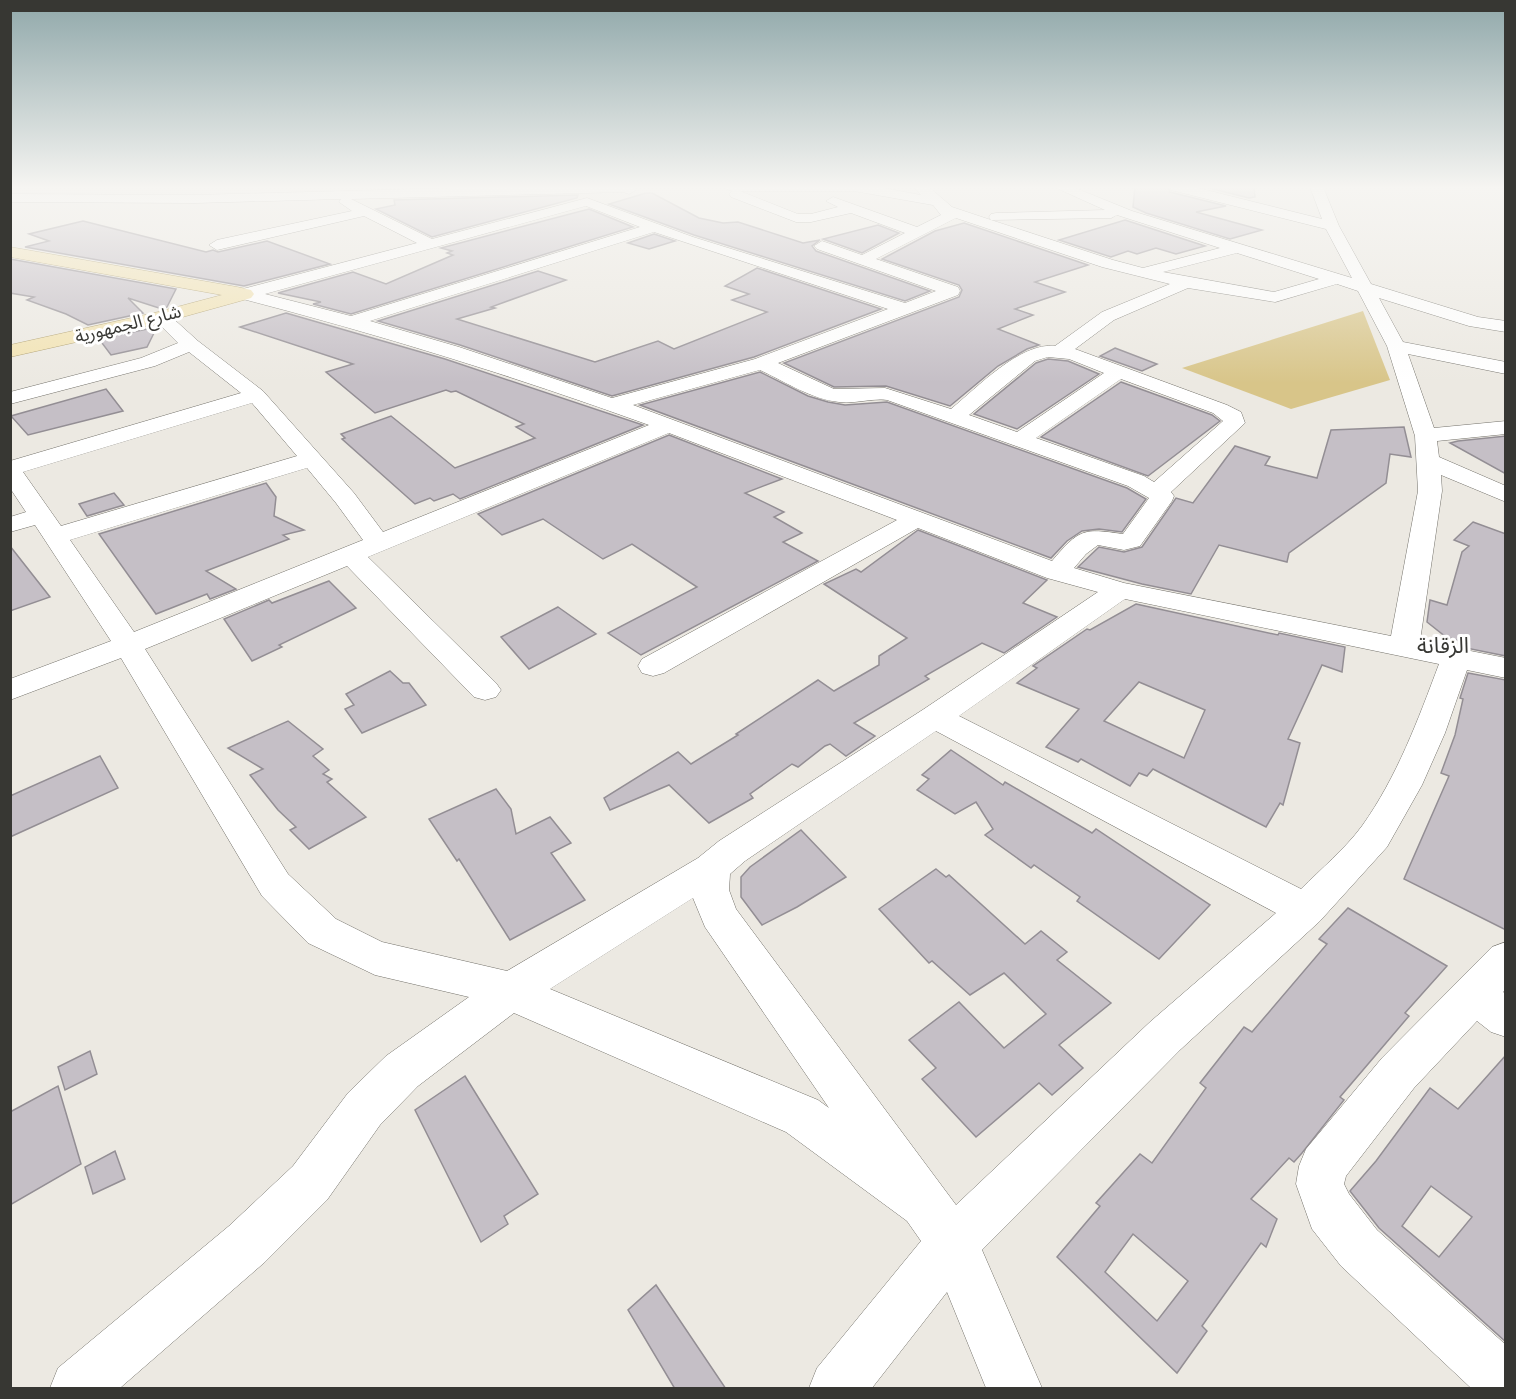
<svg xmlns="http://www.w3.org/2000/svg" width="1516" height="1399" font-family="Inter,'Noto Sans Arabic',sans-serif">
	<style>
		.green { fill: #d8c589 }
		.building { fill: #c5bfc6; stroke: #938e94; stroke-width: 1.5; fill-rule: evenodd }
		.lines { fill: none; stroke-linecap: round; stroke-linejoin: round }
		.minor-casing { stroke: #74726b; stroke-width: 1 }
		.major-casing { stroke: #ab9a66; stroke-width: 1 }
		.minor { fill: #fff; fill-rule: evenodd }
		.major { fill: #f2e3b3; fill-rule: evenodd }
		.labels { text-anchor: middle; stroke-width: 6; stroke-linejoin: round; paint-order: stroke }
		.far-street-label { font-size: 18px; fill: #373733; stroke: #fff }
		.neighbourhood-label { font-size: 22px; fill: #373733; stroke: #fff }
	</style>
	<rect width="100%" height="100%" fill="#ece9e2"/>
	<polygon class="green" points="1363,311 1390,380 1291,409 1182,368"/>
	<g class="building">
		<polygon points="1135,187 1168,187 1170,192 1226,206 1196,212 1262,230 1230,239 1146,213 1133,207"/>
		<polygon points="1205,187 1254,187 1255,197 1249,198"/>
		<polygon points="646,193 652,193 699,218 723,223 738,222 803,243 820,240 812,246 816,251 930,291 905,301 694,235 609,204"/>
		<polygon points="578,195 577,198 432,237 376,209 395,205 394,200"/>
		<polygon points="589,209 633,227 351,314 313,304 321,302 278,293 353,272 386,284 453,255 447,253 452,251 441,248"/>
		<polygon points="1125,220 1205,246 1176,254 1156,248 1137,254 1128,251 1111,257 1059,240"/>
		<polygon points="83,221 206,252 213,250 218,252 267,241 330,264 244,286 25,247 49,241 29,234"/>
		<polygon points="964,223 1088,265 1035,282 1065,292 1015,309 1033,315 998,329 1039,345 1027,349 998,366 950,406 886,386 834,387 784,363 959,297 962,290 959,285 882,259 935,231"/>
		<polygon points="878,225 899,233 862,253 823,239"/>
		<polygon points="654,234 675,241 649,249 628,243"/>
		<polygon points="10,259 176,289 167,307 162,309 128,298 143,313 88,325 66,314 27,300 34,297 10,293"/>
		<polygon points="757,268 881,309 754,357 612,396 460,345 378,321 538,271 566,280 491,307 495,308 457,319 595,362 658,341 674,349 767,312 732,300 749,294 725,286"/>
		<polygon points="286,313 445,359 643,425 460,499 453,494 434,501 430,498 415,504 342,439 345,438 341,434 391,416 455,468 535,438 516,427 524,424 456,391 451,392 446,390 375,413 326,372 353,364 240,327"/>
		<polygon points="157,327 147,347 111,355 99,339"/>
		<polygon points="1115,348 1157,364 1142,371 1100,356"/>
		<polygon points="1048,359 1068,361 1099,374 1017,429 974,414 1036,363"/>
		<polygon points="760,372 808,396 828,402 845,405 887,402 1127,488 1146,499 1122,532 1099,529 1082,531 1067,541 1051,558 640,405"/>
		<polygon points="1121,382 1212,415 1220,421 1148,476 1041,437"/>
		<polygon points="106,389 123,411 28,435 11,416"/>
		<polygon points="1404,427 1411,457 1390,454 1386,483 1289,553 1287,562 1219,545 1191,594 1142,584 1078,567 1099,547 1124,552 1142,547 1176,498 1193,503 1235,446 1270,457 1265,465 1317,478 1331,430"/>
		<polygon points="669,435 782,479 745,493 784,512 774,517 802,533 783,542 818,561 641,655 608,633 697,587 632,544 603,559 543,519 502,535 478,514"/>
		<polygon points="1506,436 1506,474 1450,443 1458,441"/>
		<polygon points="266,483 276,497 274,516 304,530 283,535 289,539 206,571 236,589 210,599 207,594 156,614 99,534"/>
		<polygon points="114,493 124,505 87,516 79,504"/>
		<polygon points="1473,522 1506,534 1506,656 1466,648 1467,643 1446,637 1427,622 1430,600 1447,605 1462,552 1469,546 1454,540"/>
		<polygon points="918,530 1047,580 1023,603 1057,617 1004,653 982,643 925,676 929,679 854,723 875,736 846,756 830,744 825,746 798,767 792,764 750,794 753,798 709,823 669,785 610,810 604,798 678,752 691,764 738,735 736,734 818,680 834,691 879,665 879,656 907,638 824,584 856,569 861,572"/>
		<polygon points="10,546 50,597 10,611"/>
		<polygon points="329,581 356,608 279,645 282,647 252,661 224,619 269,600 272,603"/>
		<path d="M1136,604L1278,635L1279,633L1345,647L1342,672L1322,665L1288,739L1300,743L1283,805L1280,803L1266,827L1153,769L1147,776L1139,773L1130,786L1081,759L1078,762L1046,747L1079,709L1017,683L1037,668L1033,666L1087,629L1090,630ZM1139,682L1205,710L1184,758L1104,721Z"/>
		<polygon points="558,607 596,634 529,669 501,637"/>
		<polygon points="390,671 403,683 409,683 426,705 362,733 345,709 354,705 346,694"/>
		<polygon points="1468,673 1506,680 1506,930 1404,879 1449,776 1441,773 1455,735 1463,699 1460,698"/>
		<polygon points="288,721 323,749 313,756 329,770 323,774 332,779 327,782 366,817 309,849 290,830 296,827 278,810 250,775 263,769 228,748"/>
		<polygon points="951,750 1003,785 1005,782 1092,833 1096,829 1210,905 1159,959 1077,901 1080,897 1034,865 1031,868 985,835 993,829 976,802 955,814 917,790 929,779 922,775"/>
		<polygon points="100,756 118,788 10,837 10,796"/>
		<polygon points="496,789 511,809 516,834 550,817 571,843 551,853 585,900 510,940 459,859 457,861 429,819"/>
		<polygon points="801,830 846,877 797,907 762,925 741,897 741,877 750,867"/>
		<polygon points="936,869 946,877 949,875 1025,944 1041,931 1067,952 1057,960 1111,1003 1059,1045 1083,1068 1052,1095 1039,1083 976,1137 922,1079 936,1068 909,1040 959,1002 1004,1048 1046,1014 1004,973 970,995 932,961 929,963 879,909"/>
		<path d="M1348,908L1447,966L1405,1013L1409,1016L1340,1097L1344,1100L1302,1153L1294,1162L1289,1158L1251,1199L1277,1219L1266,1247L1261,1243L1202,1326L1207,1331L1177,1373L1057,1257L1100,1206L1096,1203L1140,1154L1152,1163L1206,1088L1200,1083L1244,1027L1252,1032L1327,944L1319,939ZM1133,1234L1188,1281L1157,1321L1105,1272Z"/>
		<polygon points="90,1051 97,1074 65,1090 58,1067"/>
		<path d="M1506,1055V1342L1379,1228L1350,1191L1376,1161L1430,1088L1458,1109ZM1431,1186L1472,1217L1439,1257L1402,1226Z"/>
		<polygon points="465,1076 538,1194 504,1216 508,1224 481,1242 415,1110"/>
		<polygon points="58,1086 81,1164 10,1205 10,1112"/>
		<polygon points="115,1151 125,1179 93,1194 85,1167"/>
		<polygon points="656,1285 726,1389 675,1389 628,1310"/>
	</g>
	<g class="lines">
		<defs>
			<g id="minor">
				<path d="M491,187H634L636,190L629,194L623,192L351,199L432,239L587,198L693,237L905,303L936,291L817,249L814,246L822,241L862,255L905,233L851,213L811,222H796L731,197L729,194L732,191L722,187H878L921,195L914,187H929L952,207L991,220L989,217L991,214L996,213L1105,210L1054,187H1073L1132,211L1352,278L1326,229L1171,190L1170,187H1194L1322,219L1310,187H1323L1339,226L1371,284L1478,317L1506,321V332L1469,326L1379,298L1403,342L1506,362V374L1408,354L1434,428L1506,421V434L1437,441L1439,457L1506,486V502L1441,475L1442,491L1420,641L1506,658V678L1467,670L1445,733L1422,785L1387,847L1320,921L1180,1050L982,1250L1042,1388H986L947,1292L872,1388H809L817,1368L921,1241L907,1221L786,1132L514,1013L418,1086L380,1125L327,1200L265,1262L120,1388H50L58,1368L229,1226L293,1166L348,1093L386,1056L469,997L375,975L308,943L262,896L121,658L10,700V679L111,641L35,525L10,532V517L26,512L10,488V461L241,393L189,352L155,366L10,404V392L141,358L178,343L152,317L155,313H167L198,341L263,391L354,493L383,532L649,425C514,376 378,334 239,298L237,294L239,290L417,243L364,216L217,250L209,245L217,240L352,211L339,202L341,199L195,203L10,202V194L195,195ZM740,191H854L933,205L941,215L917,227L833,197L826,201L838,207L811,214H798ZM586,206L640,227L351,316L265,294ZM1117,215L1220,248L1143,268L1113,260L991,220L1111,218ZM956,218L1102,267L1170,284L1102,312L1055,346C1020,342 977,388 951,409L885,388L834,389L778,363L958,295L960,291L958,287L876,259ZM654,232L888,309L755,359L612,398L459,347L370,321ZM1237,253L1319,279L1274,292L1163,272ZM1337,284L1358,291L1387,346L1415,436L1418,491L1391,636L1124,583L1074,568L1086,554L1098,545L1124,550L1140,546L1172,501L1174,496L1171,492L1245,423L1241,412L1227,405L1075,349L1114,320L1188,288L1275,302ZM1048,357L1069,359L1104,373L1017,432L969,415L1035,361ZM760,370C786,382 811,399 839,402C855,404 871,398 887,400L1128,486L1149,498L1123,534C1083,528 1079,529 1052,561L633,405ZM1121,379L1213,413L1223,421L1154,482L1144,476L1036,438ZM252,403L297,456L61,526L23,472ZM669,433L897,520L642,659L638,666L642,673L653,676L664,673L918,528L1047,578L1098,592L924,709L719,841L698,858L507,971L382,942L336,919L288,874L145,649L347,566L474,697L485,700L496,697L501,690L496,683L368,557ZM307,468L336,503L363,540L134,632L70,540ZM1125,599L1439,664C1418,720 1397,777 1362,826C1345,849 1321,869 1301,889L959,716ZM936,731L1276,913L1150,1022L956,1205L736,909L729,890L730,874L745,861ZM693,898L705,927L829,1108L818,1100L550,989Z"/>
				<polygon points="1506,942 1506,989 1503,992 1506,994 1506,1037 1491,1032 1477,1021 1414,1088 1346,1176 1344,1184 1349,1194 1377,1230 1506,1345 1506,1388 1471,1388 1341,1266 1312,1229 1296,1184 1299,1166 1306,1149 1382,1058 1492,947"/>
			</g>
			<polygon id="major" points="10,247 237,287 251,290 254,294 251,298 161,323 10,357 10,345 158,312 222,295 10,257"/>
		</defs>
		<use href="#minor" class="minor-casing"/>
		<use href="#major" class="major-casing"/>
		<use href="#minor" class="minor"/>
		<use href="#major" class="major"/>
	</g>
	<linearGradient id="sky" x2="0" y2="1"><stop stop-color="#90a8aa"/><stop offset="0.49" stop-color="#f6f5f2"/><stop offset="1" stop-color="#f6f5f2" stop-opacity="0"/></linearGradient>
	<rect width="1516" height="383" fill="url(#sky)"/>
	<g class="labels">
		<g class="far-street-label">
			<text transform="translate(128 324) rotate(-14)" y="6">شارع الجمهورية</text>
		</g>
		<g class="neighbourhood-label">
			<text x="1443" y="653">الزقانة</text>
		</g>
	</g>
	<rect width="1516" height="1399" fill="none" stroke="#373733" stroke-width="24"/>
</svg>
